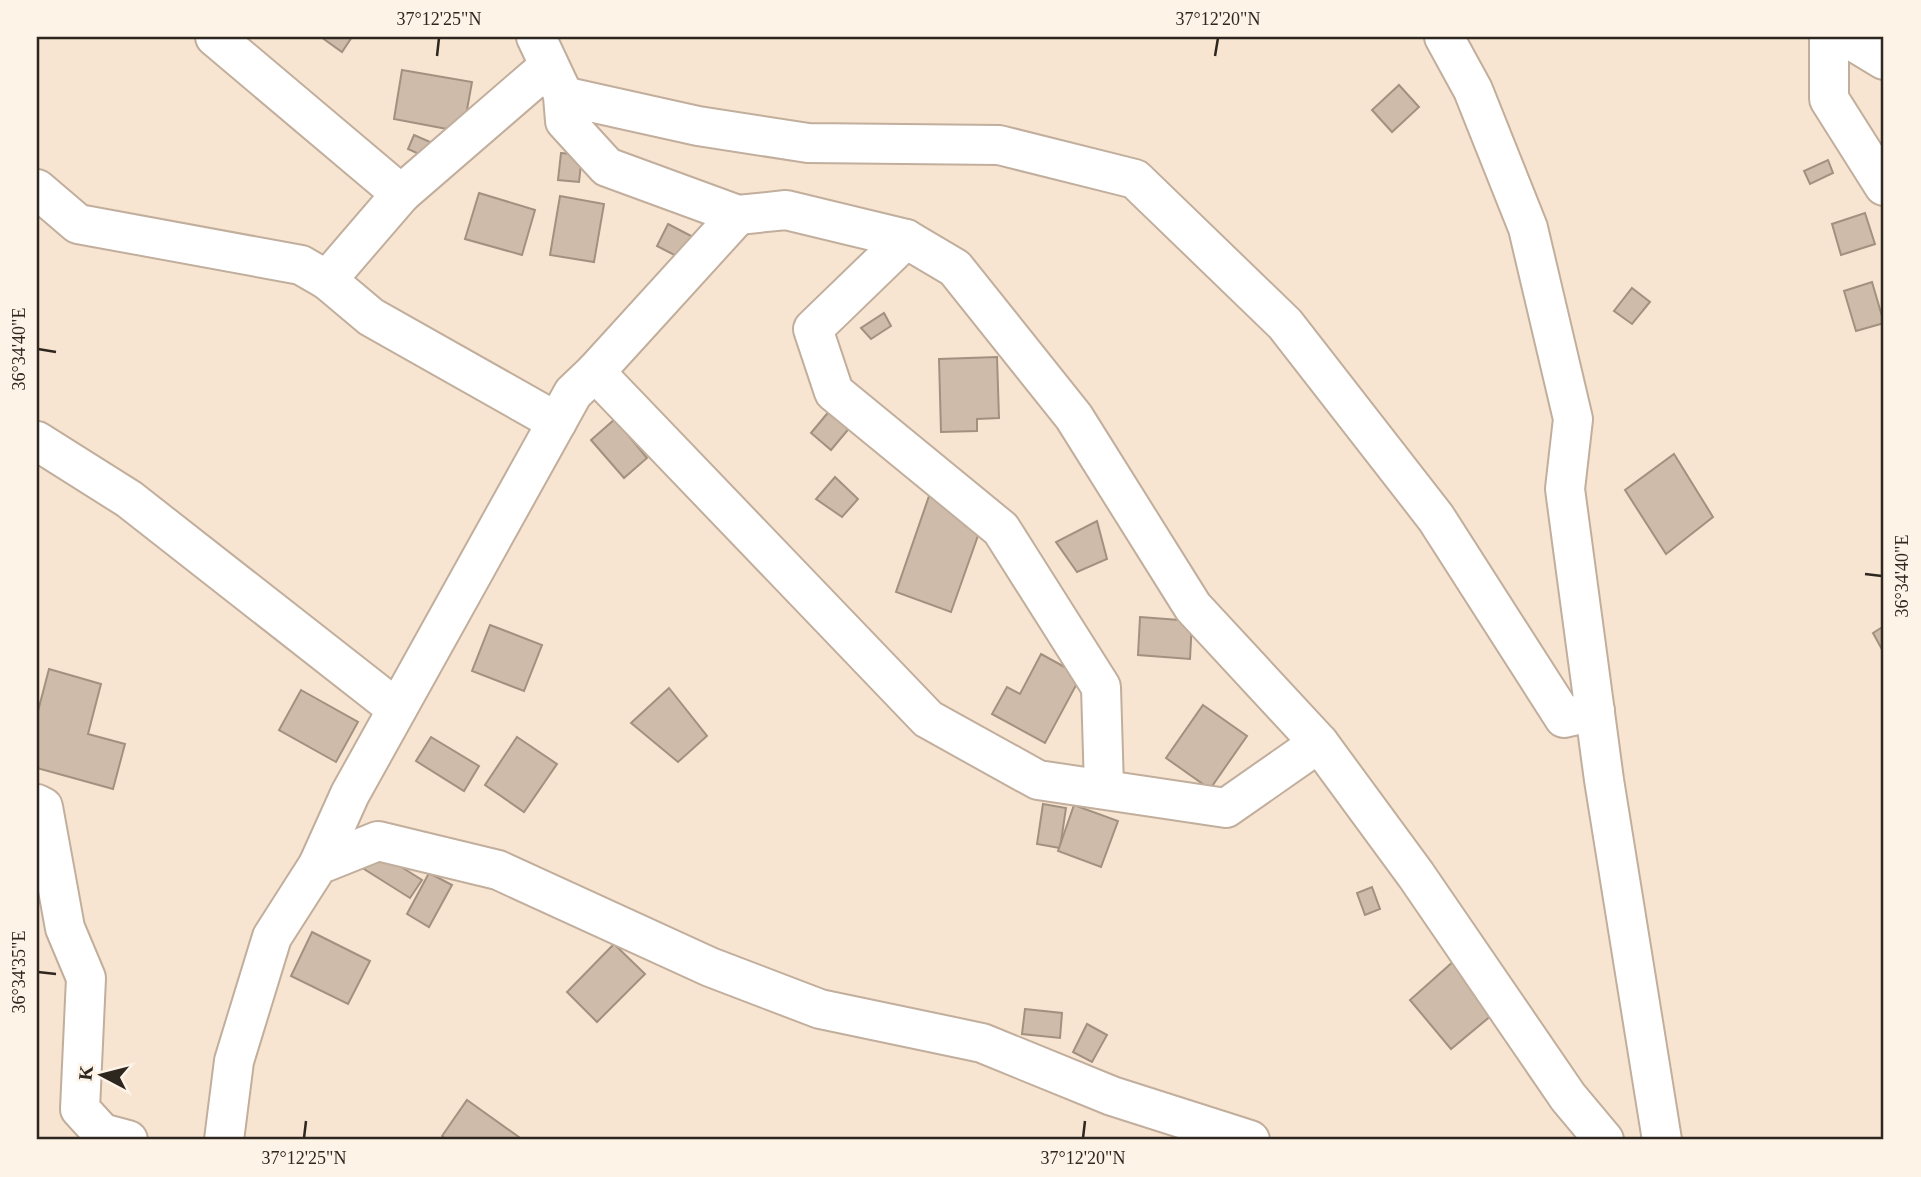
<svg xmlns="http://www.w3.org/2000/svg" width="1921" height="1177" font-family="'Times New Roman',serif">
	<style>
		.building { fill: #cebba9; stroke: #a39180; stroke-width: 2 }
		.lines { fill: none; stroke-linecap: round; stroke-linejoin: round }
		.minor-casing { stroke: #c1ae9c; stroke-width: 42 }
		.minor { stroke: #fff; stroke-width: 38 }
		.ticks { fill: none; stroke: #2e2720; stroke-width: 2.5 }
		.neatline { fill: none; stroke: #2e2720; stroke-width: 2.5 }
		.ticks-label { font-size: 18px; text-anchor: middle; fill: #2e2720 }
	</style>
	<rect width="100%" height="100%" fill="#f7e4d1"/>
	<g class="building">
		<polygon points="321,37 352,37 342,52"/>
		<polygon points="402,70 472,82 463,132 394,119"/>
		<polygon points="1399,85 1419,107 1392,132 1372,110"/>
		<polygon points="414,135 437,145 430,159 408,149"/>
		<polygon points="561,153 582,155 579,182 558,180"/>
		<polygon points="1828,160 1833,173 1810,184 1804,171"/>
		<polygon points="479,193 535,210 522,255 465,239"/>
		<polygon points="560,196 604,204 594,262 550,255"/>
		<polygon points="1865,213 1875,244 1841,255 1832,224"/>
		<polygon points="668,224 697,239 686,261 657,246"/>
		<polygon points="1872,282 1884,323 1856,331 1844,291"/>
		<polygon points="1632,288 1650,302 1632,324 1614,311"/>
		<polygon points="884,313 891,326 871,339 861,328"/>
		<polygon points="997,357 999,418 977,419 977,431 941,432 939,359"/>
		<polygon points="831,409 851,426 831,450 811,433"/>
		<polygon points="615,419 647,458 624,478 591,440"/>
		<polygon points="1674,454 1713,517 1666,554 1625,490"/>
		<polygon points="835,477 858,499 842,517 816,499"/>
		<polygon points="929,496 972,511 966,526 980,530 951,612 896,592"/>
		<polygon points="1097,521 1107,559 1077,572 1056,542"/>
		<polygon points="1140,617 1192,621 1190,659 1138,655"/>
		<polygon points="490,625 542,645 524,691 472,671"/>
		<polygon points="1884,626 1884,653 1873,633"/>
		<polygon points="1041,654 1081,676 1045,743 992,714 1007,687 1020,694"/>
		<polygon points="49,669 101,684 88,734 125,744 113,789 37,768 37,715"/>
		<polygon points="669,688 707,736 678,762 631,723"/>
		<polygon points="301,690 358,722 336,762 279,730"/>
		<polygon points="1203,705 1247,736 1210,789 1166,758"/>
		<polygon points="431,737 479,766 464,791 416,761"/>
		<polygon points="517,737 557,764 524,812 485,785"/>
		<polygon points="1043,804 1066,808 1060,848 1037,844"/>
		<polygon points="1074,805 1118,821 1101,867 1058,851"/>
		<polygon points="376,851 422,880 410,898 364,869"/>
		<polygon points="429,873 452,885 429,927 407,914"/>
		<polygon points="1372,887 1380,909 1365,915 1357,893"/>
		<polygon points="312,932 370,961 348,1004 291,976"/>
		<polygon points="614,944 645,974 597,1022 567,992"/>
		<polygon points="1455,960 1498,1010 1451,1049 1410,1000"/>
		<polygon points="1025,1009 1062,1013 1060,1038 1022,1034"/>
		<polygon points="1087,1024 1107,1035 1092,1062 1073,1052"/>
		<polygon points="467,1100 523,1140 447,1140 442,1136"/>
	</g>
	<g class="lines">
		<defs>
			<g id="minor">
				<polyline points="215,37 401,194 549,66"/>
				<polyline points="536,37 561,90"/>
				<polyline points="1444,37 1473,90 1528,228 1573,419 1565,489 1604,780 1662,1140"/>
				<polyline points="1829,37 1829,99 1884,186"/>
				<polyline points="1846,37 1884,60"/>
				<polyline points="37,189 78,224 301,265 327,280 371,317 557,422"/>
				<polyline points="738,215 595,372 928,719 1038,780 1226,808 1319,743"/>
				<polyline points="906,239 813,329 834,392 1001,529 1101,687 1104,788"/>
				<polyline points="327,280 401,194"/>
				<polyline points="37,441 129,499 397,709"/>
				<polyline points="1595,711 1564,718 1436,518 1285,324 1135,179 999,145 808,143 698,126 563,96 565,121 607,167 738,215 786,210 906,239 955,268 1074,417 1193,607 1319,743 1416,875 1568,1097 1604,1140"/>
				<polyline points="37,804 43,807 65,928 86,978 80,1109 102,1133 128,1140"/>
				<polyline points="318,865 350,794 573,393 595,372"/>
				<polyline points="224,1140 234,1061 272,937 318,865 378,841 498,870 710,967 820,1009 982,1043 1112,1096 1250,1140"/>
			</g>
		</defs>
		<use href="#minor" class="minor-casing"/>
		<use href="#minor" class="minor"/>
	</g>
	<path class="ticks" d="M437,56L439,38M1215,56L1218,38M38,349L56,352M1865,574L1882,576M38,972L56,974M304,1138L306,1121M1083,1138L1085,1121"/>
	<rect width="1921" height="1177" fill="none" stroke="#fef3e7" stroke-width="77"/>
	<g transform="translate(102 1075) rotate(277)" stroke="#fef3e7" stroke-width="5" paint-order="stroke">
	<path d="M0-5L12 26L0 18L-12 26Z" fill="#2e2720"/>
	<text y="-10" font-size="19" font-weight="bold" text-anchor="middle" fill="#2e2720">K</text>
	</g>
	<rect x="38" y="38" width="1844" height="1100" class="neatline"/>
	<g class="ticks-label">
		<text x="439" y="25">37°12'25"N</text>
		<text x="1218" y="25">37°12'20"N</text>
		<text transform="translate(19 349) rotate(-90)" y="6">36°34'40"E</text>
		<text transform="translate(1902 576) rotate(-90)" y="6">36°34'40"E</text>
		<text transform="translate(19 972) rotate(-90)" y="6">36°34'35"E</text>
		<text x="304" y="1164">37°12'25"N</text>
		<text x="1083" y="1164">37°12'20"N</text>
	</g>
</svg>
